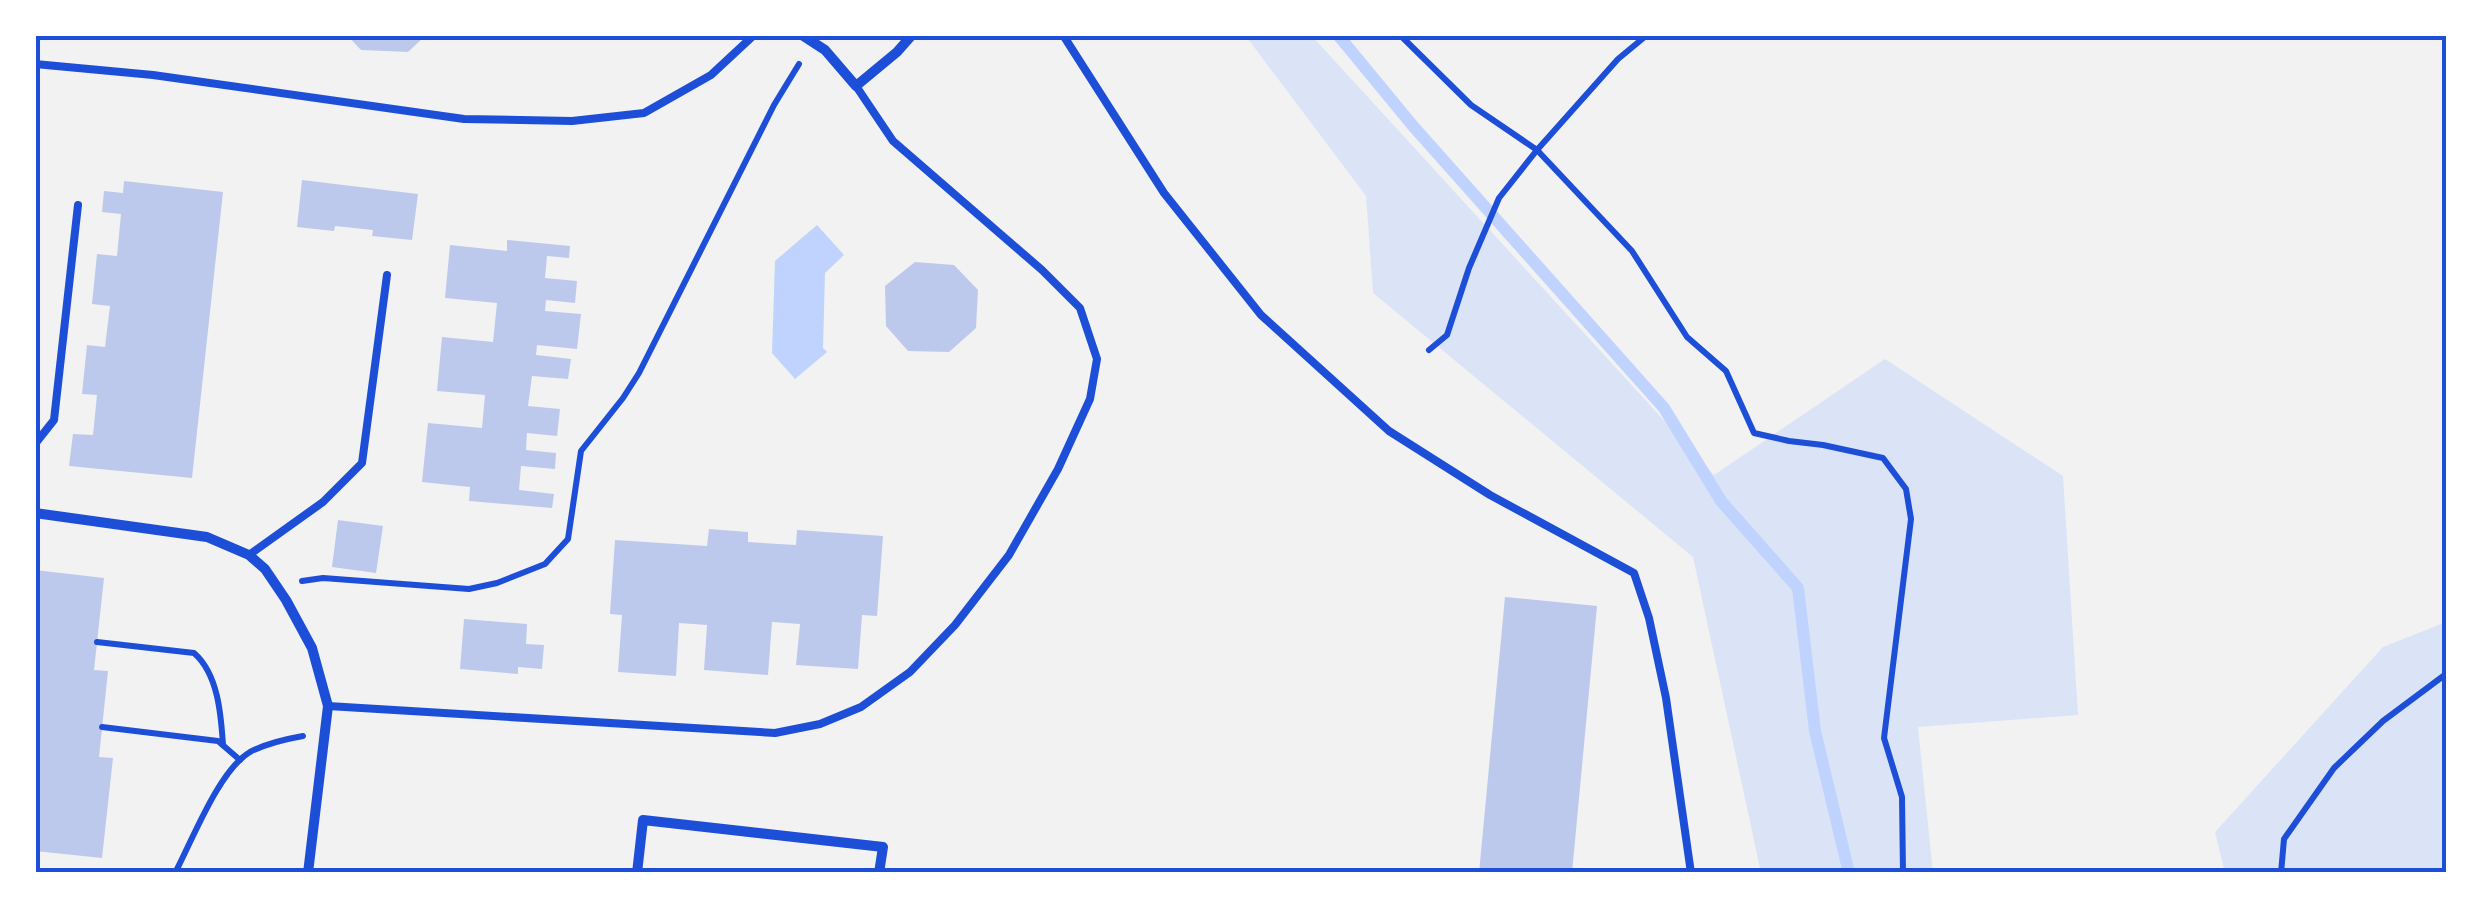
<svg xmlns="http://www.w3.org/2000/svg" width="2481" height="908" font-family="'Sofia Sans Condensed',sans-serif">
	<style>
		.green { fill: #dbe4f7 }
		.water { fill: #bfd3fe }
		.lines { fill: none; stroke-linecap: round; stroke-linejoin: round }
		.stream { stroke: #bfd3fe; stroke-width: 12 }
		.building { fill: #bdc9ec }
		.path { stroke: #1d4ed8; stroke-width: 6 }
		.service { stroke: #1d4ed8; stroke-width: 8 }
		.minor { stroke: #1d4ed8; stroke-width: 10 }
		.neatline { fill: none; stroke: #1d4ed8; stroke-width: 4 }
	</style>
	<rect width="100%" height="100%" fill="#f2f2f2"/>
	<g class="green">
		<polygon points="1245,35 1311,35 1714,475 1885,359 2063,476 2078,715 1918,727 1933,873 1761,873 1693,557 1373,293 1366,196"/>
		<polygon points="2446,622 2446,873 2225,873 2215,832 2383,647"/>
	</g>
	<polygon class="water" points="817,225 844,255 825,273 823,348 827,352 795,379 772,353 775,261"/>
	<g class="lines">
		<polyline class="stream" points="1338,35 1413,126 1664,408 1721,501 1798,588 1815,731 1849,873"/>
	</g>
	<g class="building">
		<polygon points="347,35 426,35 408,52 361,50"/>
		<polygon points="302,180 418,194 412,240 372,236 373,230 335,226 334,231 297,227"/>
		<polygon points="124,181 223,192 192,478 69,466 73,434 93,435 97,395 82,394 87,345 105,347 110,306 92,304 97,254 117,256 121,214 102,212 104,191 123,193"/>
		<polygon points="507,240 570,246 569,258 547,256 545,278 577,281 575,303 546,300 545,311 581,314 577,349 537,345 536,355 571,359 568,379 532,376 528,406 560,409 557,436 527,433 526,450 556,453 555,469 521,466 519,490 554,494 552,508 469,501 470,487 422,482 428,423 482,428 485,395 437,391 442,337 493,342 497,303 445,298 450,245 507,251"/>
		<polygon points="915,262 954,265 978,290 976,328 949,352 908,351 886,326 885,286"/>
		<polygon points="338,520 383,526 376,573 332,567"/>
		<polygon points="709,529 748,532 748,542 796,545 797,530 883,536 877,616 862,615 858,669 796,665 800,624 772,622 768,675 704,670 707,625 679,623 676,676 618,672 622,615 610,614 615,540 707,546"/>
		<polygon points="35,570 104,578 94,670 108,671 99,757 113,758 102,858 35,851"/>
		<polygon points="1505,597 1597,606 1572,873 1479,873"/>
		<polygon points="464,619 527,624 526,644 544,645 542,669 518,667 518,674 460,669"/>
	</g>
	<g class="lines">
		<g class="path">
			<polyline points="1400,35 1471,105 1537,150 1632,251 1687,337 1726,371 1754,433 1789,441 1823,445 1883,458 1906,489 1911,519 1884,738 1902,797 1903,873"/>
			<polyline points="1429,350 1447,335 1469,268 1499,198 1537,150 1618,59 1647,35"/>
			<polyline points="302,581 323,578 469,589 497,583 545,564 568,539 581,451 623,398 639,373 774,105 799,64"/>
			<path d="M97,642L194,653C218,674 221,714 223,745"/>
			<polyline points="102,727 218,741 240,760"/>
			<path d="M175,873C192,841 219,770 250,752C265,744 286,739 303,736"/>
			<polyline points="2281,873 2284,839 2334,768 2383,721 2446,674"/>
		</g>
		<g class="service">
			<polyline points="1063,35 1164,193 1261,315 1389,431 1490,495 1634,573 1649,618 1666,698 1691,873"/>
			<polyline points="35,64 153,75 464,119 572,121 644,113 711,75 754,35"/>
			<polyline points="35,444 54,420 78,205"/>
			<polyline points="249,555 323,502 362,463 387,275"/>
			<polyline points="328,706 775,733 820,724 861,707 910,672 955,625 1009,555 1058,469 1090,399 1097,359 1080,308 1042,270 893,141 856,86"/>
		</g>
		<g class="minor">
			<polyline points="802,35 825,50 856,86 897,52 912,35"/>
			<polyline points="35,513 207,537 249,555 265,569 286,600 312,648 328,706 308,873"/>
			<polyline points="637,873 643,820 883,847 879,873"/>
		</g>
	</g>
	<rect width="2481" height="908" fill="none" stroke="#ffffff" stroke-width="75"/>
	<rect x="38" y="38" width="2406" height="832" class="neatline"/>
</svg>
